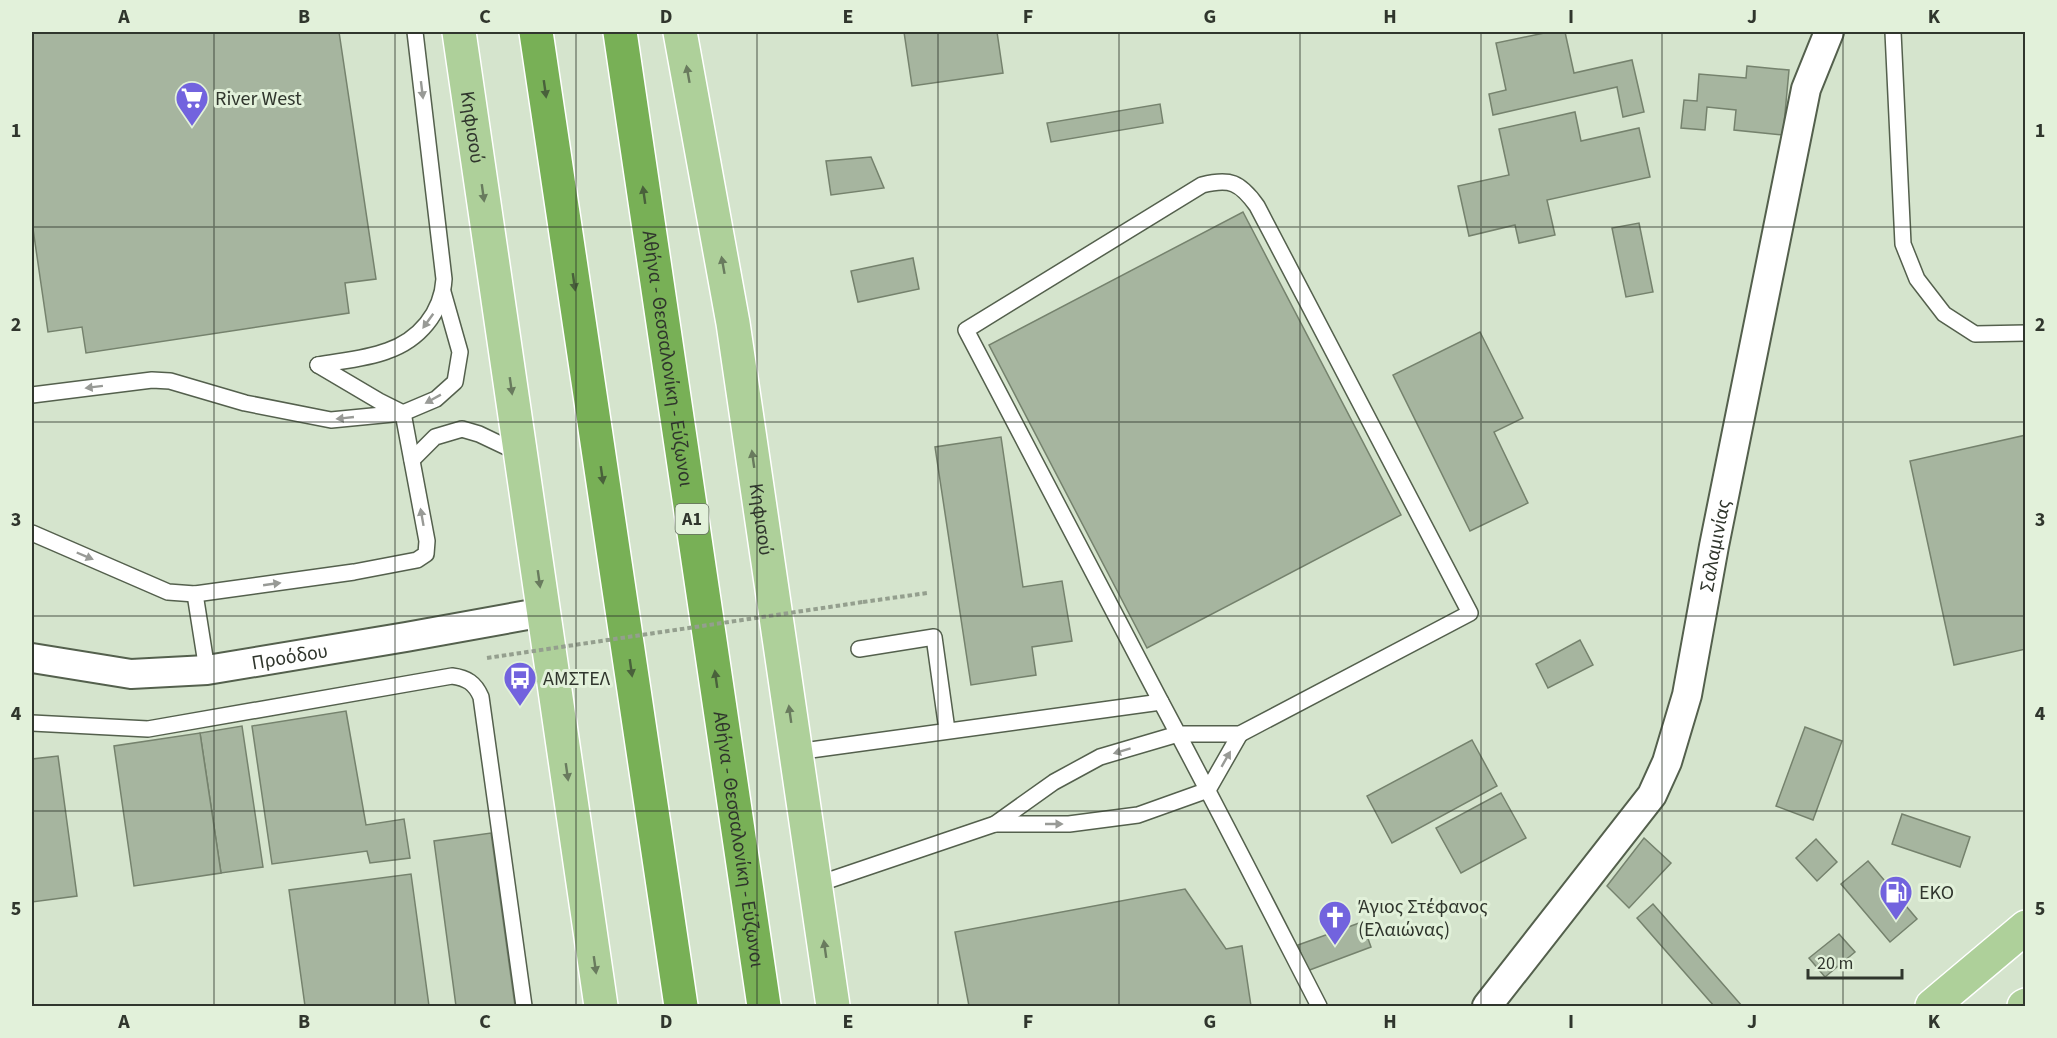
<svg xmlns="http://www.w3.org/2000/svg" width="2057" height="1038" font-family="'Source Sans 3',sans-serif">
	<style>
		.building { fill: #a6b59f; stroke: #75826d; stroke-width: 1.5 }
		.lines { fill: none; stroke-linecap: round; stroke-linejoin: round }
		.service-casing { stroke: #54604d; stroke-width: 18 }
		.minor-casing { stroke: #54604d; stroke-width: 32 }
		.primary-casing { stroke: #fff; stroke-width: 36 }
		.motorway-casing { stroke: #fff; stroke-width: 36 }
		.path { stroke: #949f8e; stroke-width: 4; stroke-dasharray: 4.5 3; stroke-linecap: butt }
		.service { stroke: #fff; stroke-width: 15 }
		.minor { stroke: #fff; stroke-width: 28 }
		.primary { stroke: #aed09a; stroke-width: 33 }
		.motorway { stroke: #78b056; stroke-width: 33 }
		.path-bridge { stroke: #949f8e; stroke-width: 4; stroke-dasharray: 4.5 3; stroke-linecap: butt }
		.oneway { fill: #697b5e }
		.oneway2 { fill: #49613b }
		.oneway3 { fill: #989a96 }
		.grid { fill: none; stroke: #30362d; stroke-width: 1.5; stroke-opacity: 0.55 }
		.labels { text-anchor: middle; stroke-width: 6; stroke-linejoin: round; paint-order: stroke }
		.shield { fill: #e2f1da; stroke: #656e61; stroke-width: 1.5 }
		.shield-label { font-size: 18px; font-weight: bold; fill: #30362d }
		.poi-label { font-size: 20px; fill: #30362d; stroke: #e2f1da; text-anchor: start }
		.street-label { font-size: 20px; fill: #30362d; stroke: #e2f1da }
		.neatline { fill: none; stroke: #30362d; stroke-width: 2 }
		.grid-label { font-size: 20px; text-anchor: middle; font-weight: bold; fill: #30362d }
	</style>
	<rect width="100%" height="100%" fill="#d5e4cd"/>
	<g class="building">
		<polygon points="32,32 339,32 376,279 345,283 349,313 86,353 82,327 48,332 32,222"/>
		<polygon points="904,32 997,32 1003,73 912,86"/>
		<polygon points="1549,32 1565,32 1574,73 1632,60 1644,112 1623,117 1617,87 1493,115 1489,94 1506,90 1496,43"/>
		<polygon points="1747,66 1789,70 1783,135 1734,130 1736,110 1707,107 1705,130 1681,128 1684,100 1697,101 1699,74 1746,78"/>
		<polygon points="1160,104 1163,123 1051,142 1047,123"/>
		<polygon points="1575,112 1581,141 1639,128 1650,177 1547,200 1555,235 1519,243 1515,225 1469,236 1458,186 1509,175 1499,129"/>
		<polygon points="871,157 884,188 831,195 826,161"/>
		<polygon points="1243,212 1401,515 1147,648 989,345"/>
		<polygon points="1639,223 1653,292 1626,297 1612,228"/>
		<polygon points="913,258 919,289 858,302 851,271"/>
		<polygon points="1480,332 1523,418 1494,432 1528,503 1470,531 1393,375"/>
		<polygon points="2026,435 2026,649 1954,665 1910,461"/>
		<polygon points="1001,437 1023,587 1062,581 1072,641 1032,647 1036,675 971,685 935,447"/>
		<polygon points="1580,640 1593,665 1548,688 1536,664"/>
		<polygon points="346,711 366,825 404,819 410,858 370,863 367,851 272,864 252,726"/>
		<polygon points="242,726 263,867 221,873 200,733"/>
		<polygon points="1805,727 1842,741 1813,820 1776,806"/>
		<polygon points="200,733 221,873 134,886 114,746"/>
		<polygon points="1472,740 1497,786 1392,843 1367,796"/>
		<polygon points="58,756 77,896 32,902 32,759"/>
		<polygon points="1501,793 1526,838 1461,873 1436,828"/>
		<polygon points="1902,814 1970,837 1960,867 1892,844"/>
		<polygon points="491,833 515,1006 456,1006 434,841"/>
		<polygon points="1644,838 1671,863 1629,908 1607,886"/>
		<polygon points="1816,839 1837,862 1817,881 1796,858"/>
		<polygon points="1868,861 1917,919 1890,942 1841,884"/>
		<polygon points="411,874 429,1006 305,1006 289,890"/>
		<polygon points="1185,889 1226,949 1242,946 1251,1006 969,1006 955,932"/>
		<polygon points="1653,904 1742,1006 1714,1006 1637,918"/>
		<polygon points="1362,922 1371,947 1307,971 1298,945"/>
		<polygon points="1839,934 1855,952 1825,977 1809,958"/>
	</g>
	<g class="lines">
		<defs>
			<g id="service">
				<polyline points="1893,32 1903,244 1917,279 1944,314 1975,334 2026,333"/>
				<path d="M318,365C340,361 366,359 387,351C419,340 442,313 444,279L415,32"/>
				<polyline points="318,365 379,401 401,412"/>
				<polyline points="32,395 152,380 170,381 245,403 331,420 403,413 436,399 455,382 460,352 443,292"/>
				<polyline points="412,460 435,437 462,429 479,434 519,453"/>
				<polyline points="32,533 168,592 195,594 354,572 417,560 426,554 427,541 403,413"/>
				<polyline points="195,594 207,670"/>
				<polyline points="859,649 934,637 947,730"/>
				<path d="M32,723L148,729L452,676C467,678 475,683 481,697L524,1006"/>
				<polyline points="796,752 1161,702"/>
				<polyline points="995,824 1069,824 1138,815 1208,790 1240,734"/>
				<path d="M815,885L995,824L1054,782L1100,757L1178,734H1240L1470,613L1257,206C1240,182 1230,178 1202,185L966,330L1161,702C1215,803 1267,905 1319,1006"/>
			</g>
			<g id="minor">
				<path id="s1" d="M32,658L131,674L207,670L406,637L544,612"/>
				<path id="s2" d="M1487,1006L1652,795L1667,762L1687,695L1714,546L1806,89L1829,32"/>
			</g>
			<g id="primary">
				<path id="s3" d="M459,32L601,1006"/>
				<path id="s4" d="M680,32L733,323L833,1006"/>
				<polyline points="1932,1006 2026,927"/>
				<polyline points="2024,1006 2026,1005"/>
			</g>
			<g id="motorway">
				<polyline points="536,32 681,1006"/>
				<path id="s5" d="M620,32L764,1006"/>
			</g>
		</defs>
		<use href="#service" class="service-casing"/>
		<use href="#minor" class="minor-casing"/>
		<use href="#primary" class="primary-casing"/>
		<use href="#motorway" class="motorway-casing"/>
		<polyline class="path" points="863,602 927,593"/>
		<use href="#service" class="service"/>
		<use href="#minor" class="minor"/>
		<use href="#primary" class="primary"/>
		<use href="#motorway" class="motorway"/>
		<polyline class="path-bridge" points="487,658 863,602"/>
	</g>
	<defs><path id="oneway-solid" d="M-6-.8H1V-3.2L6.5 0L1 3.2V.8H-6Z" transform="scale(1.5)"/></defs>
	<g class="oneway">
		<use href="#oneway-solid" transform="translate(688 74) rotate(-100)"/>
		<use href="#oneway-solid" transform="translate(483 193) rotate(82)"/>
		<use href="#oneway-solid" transform="translate(723 265) rotate(-100)"/>
		<use href="#oneway-solid" transform="translate(511 386) rotate(82)"/>
		<use href="#oneway-solid" transform="translate(753 459) rotate(-98)"/>
		<use href="#oneway-solid" transform="translate(539 579) rotate(82)"/>
		<use href="#oneway-solid" transform="translate(790 714) rotate(-98)"/>
		<use href="#oneway-solid" transform="translate(567 772) rotate(82)"/>
		<use href="#oneway-solid" transform="translate(825 949) rotate(-98)"/>
		<use href="#oneway-solid" transform="translate(595 965) rotate(82)"/>
	</g>
	<g class="oneway2">
		<use href="#oneway-solid" transform="translate(545 89) rotate(82)"/>
		<use href="#oneway-solid" transform="translate(644 195) rotate(-98)"/>
		<use href="#oneway-solid" transform="translate(574 282) rotate(82)"/>
		<use href="#oneway-solid" transform="translate(602 475) rotate(82)"/>
		<use href="#oneway-solid" transform="translate(631 668) rotate(82)"/>
		<use href="#oneway-solid" transform="translate(716 679) rotate(-98)"/>
	</g>
	<g class="oneway3">
		<use href="#oneway-solid" transform="translate(422 90) rotate(83)"/>
		<use href="#oneway-solid" transform="translate(428 321) rotate(126)"/>
		<use href="#oneway-solid" transform="translate(94 387) rotate(173)"/>
		<use href="#oneway-solid" transform="translate(433 399) rotate(151)"/>
		<use href="#oneway-solid" transform="translate(345 418) rotate(174)"/>
		<use href="#oneway-solid" transform="translate(422 517) rotate(-100)"/>
		<use href="#oneway-solid" transform="translate(85 556) rotate(23)"/>
		<use href="#oneway-solid" transform="translate(272 584) rotate(-8)"/>
		<use href="#oneway-solid" transform="translate(1122 751) rotate(163)"/>
		<use href="#oneway-solid" transform="translate(1226 759) rotate(-60)"/>
		<use href="#oneway-solid" transform="translate(1054 824)"/>
	</g>
	<path class="grid" d="M214,32V1006M395,32V1006M576,32V1006M757,32V1006M938,32V1006M1119,32V1006M1300,32V1006M1481,32V1006M1662,32V1006M1843,32V1006M32,227H2026M32,422H2026M32,616H2026M32,811H2026"/>
	<defs>
		<symbol id="supermarket-pin" viewBox="-11 -11 22 30"><path d="M0 17L-7.5 6A9.5 9.5 0 1 1 7.5 6Z" fill="#7263de" stroke="#e2f1da"/><path d="M-6-5.5h2.5l.6 2H6L4.5 2H-2.5L-4.4-4H-6ZM-1.5 3.2a1.3 1.3 0 1 0 .1 0ZM3 3.2a1.3 1.3 0 1 0 .1 0Z" fill="#fff"/></symbol>
		<symbol id="bus-pin" viewBox="-11 -11 22 30"><path d="M0 17L-7.5 6A9.5 9.5 0 1 1 7.5 6Z" fill="#7263de" stroke="#e2f1da"/><path d="M-5-6H5V4H4V6H2V4H-2V6H-4V4H-5ZM-3.5-4V0h7V-4ZM-3.5 1.2v1.5H-2V1.2ZM2 1.2v1.5H3.5V1.2Z" fill="#fff"/></symbol>
		<symbol id="fuel-pin" viewBox="-11 -11 22 30"><path d="M0 17L-7.5 6A9.5 9.5 0 1 1 7.5 6Z" fill="#7263de" stroke="#e2f1da"/><path d="M-5.5-6h7V0h2V4h1.3V-2.5L3-4.5l.8-.8L6-3V5H2.5V1h-1V6h-7ZM-4.2-4.7v3.2H.2V-4.7Z" fill="#fff"/></symbol>
		<symbol id="church-pin" viewBox="-11 -11 22 30"><path d="M0 17L-7.5 6A9.5 9.5 0 1 1 7.5 6Z" fill="#7263de" stroke="#e2f1da"/><path d="M-1.2-6h2.4v3.5h3.3v2.4h-3.3V6h-2.4V-.1h-3.3v-2.4h3.3Z" fill="#fff"/></symbol>
	</defs>
	<g fill-rule="evenodd">
		<use href="#supermarket-pin" x="173" y="79" width="38" height="52"/>
		<use href="#bus-pin" x="501" y="659" width="38" height="52"/>
		<use href="#fuel-pin" x="1877" y="873" width="38" height="52"/>
		<use href="#church-pin" x="1316" y="898" width="38" height="52"/>
	</g>
	<g class="labels">
		<rect class="shield" x="675.5" y="504" width="33" height="30" rx="4.5"/>
		<g class="shield-label">
			<text x="692" y="525">Α1</text>
		</g>
		<g class="poi-label">
			<text x="215" y="105">River West</text>
			<text x="543" y="685">ΑΜΣΤΕΛ</text>
			<text x="1919" y="899">EKO</text>
			<text x="1358" y="913">Άγιος Στέφανος<tspan x="1358" dy="23">(Ελαιώνας)</tspan></text>
		</g>
		<g class="street-label">
			<text dy="7" stroke="none"><textPath href="#s3" startOffset="96">Κηφισού</textPath></text>
			<text dy="7" stroke="none"><textPath href="#s5" startOffset="330">Αθήνα - Θεσσαλονίκη - Εύζωνοι</textPath></text>
			<text dy="7" stroke="none"><textPath href="#s4" startOffset="494">Κηφισού</textPath></text>
			<text dy="7" stroke="none"><textPath href="#s2" startOffset="526">Σαλαμινίας</textPath></text>
			<text dy="7" stroke="none"><textPath href="#s1" startOffset="260">Προόδου</textPath></text>
			<text dy="7" stroke="none"><textPath href="#s5" startOffset="816">Αθήνα - Θεσσαλονίκη - Εύζωνοι</textPath></text>
		</g>
	</g>
	<rect width="2057" height="1038" fill="none" stroke="#e2f1da" stroke-width="66"/>
	<path d="M1808 969v9h94v-9" fill="none" stroke="#30362d" stroke-width="3"/>
	<text x="1817" y="969" font-size="18" fill="#30362d" stroke="#e2f1da" stroke-width="4.5" paint-order="stroke">20 m</text>
	<rect x="33" y="33" width="1991" height="972" class="neatline"/>
	<g class="grid-label">
		<text x="124" y="23">A</text>
		<text x="304" y="23">B</text>
		<text x="485" y="23">C</text>
		<text x="666" y="23">D</text>
		<text x="848" y="23">E</text>
		<text x="1028" y="23">F</text>
		<text x="1210" y="23">G</text>
		<text x="1390" y="23">H</text>
		<text x="1571" y="23">I</text>
		<text x="1752" y="23">J</text>
		<text x="1934" y="23">K</text>
		<text x="16" y="137">1</text>
		<text x="2040" y="137">1</text>
		<text x="16" y="331">2</text>
		<text x="2040" y="331">2</text>
		<text x="16" y="526">3</text>
		<text x="2040" y="526">3</text>
		<text x="16" y="720">4</text>
		<text x="2040" y="720">4</text>
		<text x="16" y="915">5</text>
		<text x="2040" y="915">5</text>
		<text x="124" y="1028">A</text>
		<text x="304" y="1028">B</text>
		<text x="485" y="1028">C</text>
		<text x="666" y="1028">D</text>
		<text x="848" y="1028">E</text>
		<text x="1028" y="1028">F</text>
		<text x="1210" y="1028">G</text>
		<text x="1390" y="1028">H</text>
		<text x="1571" y="1028">I</text>
		<text x="1752" y="1028">J</text>
		<text x="1934" y="1028">K</text>
	</g>
</svg>
